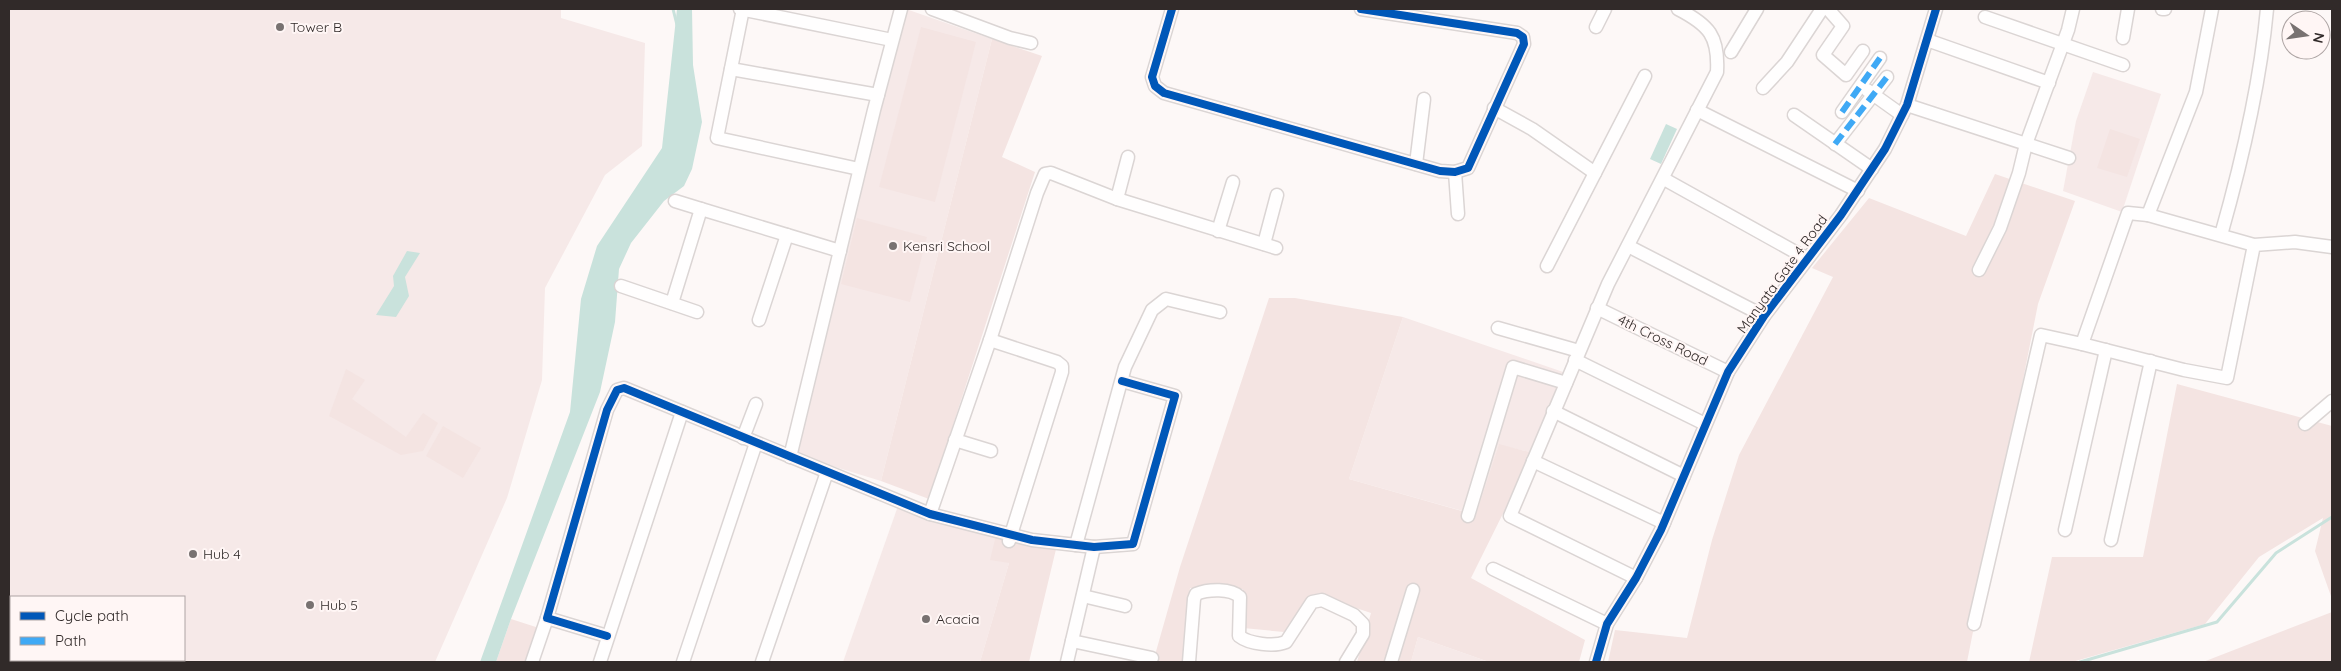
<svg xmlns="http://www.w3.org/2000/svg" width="2341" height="671" font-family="Quicksand,sans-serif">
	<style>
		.built { fill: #f6e9e8; fill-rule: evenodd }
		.green { fill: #f4e4e2 }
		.water { fill: #c9e2dc }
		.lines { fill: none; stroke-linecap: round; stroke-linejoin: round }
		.stream { stroke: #c9e2dc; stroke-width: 3 }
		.minor-casing { stroke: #dbd5d4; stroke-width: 15 }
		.minor { stroke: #fffefe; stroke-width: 12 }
		.quiet { stroke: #3fa9f5; stroke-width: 6; stroke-dasharray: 12 6; stroke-linecap: butt }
		.cycleway-casing { stroke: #fff6f5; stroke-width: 11 }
		.cycleway { stroke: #0057b8; stroke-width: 8 }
		.poi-dot { fill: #787271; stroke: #fff6f5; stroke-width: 2 }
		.labels { text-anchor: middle; stroke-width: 4; stroke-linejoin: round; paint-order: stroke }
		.poi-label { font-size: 14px; fill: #312a29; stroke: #fff6f5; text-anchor: start }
		.street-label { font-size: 14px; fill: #312a29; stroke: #fff6f5 }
	</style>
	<rect width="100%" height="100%" fill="#fdf8f7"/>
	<g class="built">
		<path d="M9,9H561V18L645,43L642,146L605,175L545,288L542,380L507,498L435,662H9ZM11,597H184V660H11Z"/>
		<polygon points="906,9 992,39 881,481 793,454"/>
		<polygon points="2093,72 2161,94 2122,212 2063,191 2076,121"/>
		<polygon points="1403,317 1566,373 1533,453 1499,445 1477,515 1349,479"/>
		<polygon points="898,506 996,535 1009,563 980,662 843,662"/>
		<polygon points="1418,637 1489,662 1411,662"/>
	</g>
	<g class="green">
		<polygon points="921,27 976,42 935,202 879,187"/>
		<polygon points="992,39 1042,56 1002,157 1035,172 929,499 881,481"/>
		<polygon points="2110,129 2140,139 2127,177 2097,168"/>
		<polygon points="1995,174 2075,201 2038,304 1967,662 1608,662 1615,630 1687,638 1712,540 1739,455 1833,277 1812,268 1869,198 1966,236"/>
		<polygon points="857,218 927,237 910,302 841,284"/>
		<polygon points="1269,298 1295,298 1403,317 1349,479 1476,515 1499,444 1533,453 1471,578 1585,640 1579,662 1489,662 1418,637 1411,662 1357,662 1371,613 1314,594 1284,632 1243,628 1243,589 1190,588 1185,662 1153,662 1180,567"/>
		<polygon points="346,369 365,380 352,399 406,437 423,413 438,423 423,451 401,455 329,416"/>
		<polygon points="2177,384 2332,426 2332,599 2315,551 2323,518 2259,557 2205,624 2072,662 2029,662 2052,557 2143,557"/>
		<polygon points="443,426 481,448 463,478 426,456"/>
		<polygon points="996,535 1057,545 1029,662 980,662 1009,563 990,560"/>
		<polygon points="2332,612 2332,662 2203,662"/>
		<polygon points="511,619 539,628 530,662 496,662"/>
	</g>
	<g class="water">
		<polygon points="677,9 692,9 693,65 702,122 692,169 684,186 664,201 631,243 619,269 615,322 600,392 511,619 496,662 480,662 570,412 581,299 597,246 662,148"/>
		<polygon points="1666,124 1677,129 1661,164 1650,159"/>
		<polygon points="407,251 420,253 405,277 409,296 396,317 376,315 394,286 393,276"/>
	</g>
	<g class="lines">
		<g class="stream">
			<polyline points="673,9 677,25"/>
			<polyline points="2080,662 2217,622 2276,553 2332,517"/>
		</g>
		<defs>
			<g id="minor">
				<polyline points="740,9 892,40"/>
				<polyline points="743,9 717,138 859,169"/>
				<polyline points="932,9 1010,38 1031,43"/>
				<polyline points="1172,9 1152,77 1155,86 1164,93 1440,171 1455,172 1468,168 1524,44 1523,37 1517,33 1361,9"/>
				<polyline points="1828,9 1843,26 1823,55 1846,75 1863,51"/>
				<polyline points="2162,9 2165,9"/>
				<polyline points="1985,17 2123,65"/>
				<polyline points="1596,27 1605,9"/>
				<polyline points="2123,38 2128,9"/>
				<polyline points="1927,40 2049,83"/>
				<polyline points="1731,52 1757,9"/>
				<polyline points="731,69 878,95"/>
				<polyline points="1763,88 1787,62 1822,9"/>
				<polyline points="1867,90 1902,115"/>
				<polyline points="1907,105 2069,158"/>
				<polyline points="1494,108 1532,129 1595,173"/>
				<polyline points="1697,110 1858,191"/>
				<polyline points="1842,112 1880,58"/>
				<polyline points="1794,115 1872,169"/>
				<polyline points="1835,144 1887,77"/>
				<polyline points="1416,164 1424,99"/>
				<polyline points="1455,172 1458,214"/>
				<polyline points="1664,179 1806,258"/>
				<polyline points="1117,199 1128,157"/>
				<polyline points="675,201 701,209"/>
				<polyline points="2148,215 2196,92 2212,9"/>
				<polyline points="1218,231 1233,182"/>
				<path d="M2221,235C2242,161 2260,86 2267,9"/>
				<polyline points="1264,244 1277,195"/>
				<polyline points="2254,245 2227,378 2184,370 2082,344 2128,213 2148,215 2254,245 2295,242 2332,247"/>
				<polyline points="1628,246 1764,316"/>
				<polyline points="1547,266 1645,76"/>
				<polyline points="1979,270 2000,228 2019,173 2026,144 2068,30 2073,9"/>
				<polyline points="621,286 697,312"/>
				<polyline points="672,303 701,209 840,251"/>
				<polyline points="1597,308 1728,372"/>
				<polyline points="759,320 787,235"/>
				<polyline points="1498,328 1579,351"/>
				<polyline points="990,340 1057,362 1062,366 1062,372 1009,541"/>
				<polyline points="1575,360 1705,424"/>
				<polyline points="1553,411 1684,476"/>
				<polyline points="2305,424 2332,401"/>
				<polyline points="743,438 756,404"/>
				<polyline points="955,440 991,451"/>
				<polyline points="790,457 874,110 901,9"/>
				<polyline points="1533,461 1664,523"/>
				<polyline points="930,514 990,340 1037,193 1045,174 1051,173 1117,199 1276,248"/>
				<polyline points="1468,516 1513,367 1566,383"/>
				<polyline points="2065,530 2106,350"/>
				<polyline points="2111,540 2151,361"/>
				<polyline points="1076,545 1125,367 1152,310 1166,299 1220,312"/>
				<polyline points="1493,569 1607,624"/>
				<path d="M1636,578L1510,516L1608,284L1717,72C1719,36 1709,25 1678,9"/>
				<polyline points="1083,596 1125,606"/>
				<polyline points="1974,624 2041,335 2082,344"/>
				<polyline points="607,636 547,618 607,410 617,390 624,388 930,514 1032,540 1094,547 1133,544 1175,396 1122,381"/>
				<polyline points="1072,641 1152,658"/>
				<polyline points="532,662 547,618"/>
				<polyline points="600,662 682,412"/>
				<polyline points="683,662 756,443"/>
				<polyline points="762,662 827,472"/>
				<polyline points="1067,662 1094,547"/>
				<path d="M1189,662L1194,599L1196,594C1208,589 1231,588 1240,597L1239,636C1249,644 1274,647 1286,642L1312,602L1322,600L1354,615L1363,624V634L1346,662"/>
				<polyline points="1391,662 1413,590"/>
				<polyline points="1596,662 1607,624 1636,578 1661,530 1728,372 1764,316 1841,215 1885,149 1907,105 1936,9"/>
			</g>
		</defs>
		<use href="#minor" class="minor-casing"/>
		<use href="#minor" class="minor"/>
		<g class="quiet">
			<polyline points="1842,112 1880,58"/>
			<polyline points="1835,144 1887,77"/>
		</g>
		<defs>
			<g id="cycleway">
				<polyline points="1172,9 1152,77 1155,86 1164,93 1440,171 1455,172 1468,168 1524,44 1523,37 1517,33 1361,9"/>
				<polyline points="607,636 547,618 607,410 617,390 624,388 930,514 1032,540 1094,547 1133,544 1175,396 1122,381"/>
				<polyline points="1596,662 1607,624 1636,578 1661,530 1728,372 1764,316 1841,215 1885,149 1907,105 1936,9"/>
			</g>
		</defs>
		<use href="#cycleway" class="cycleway-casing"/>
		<use href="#cycleway" class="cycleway"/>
	</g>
	<g class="poi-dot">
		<circle cx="280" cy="27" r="5"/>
		<circle cx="893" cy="246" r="5"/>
		<circle cx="193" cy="554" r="5"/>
		<circle cx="310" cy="605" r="5"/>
		<circle cx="926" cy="619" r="5"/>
	</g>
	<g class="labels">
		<g class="poi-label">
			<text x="290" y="32">Tower B</text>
			<text x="903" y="251">Kensri School</text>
			<text x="203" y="559">Hub 4</text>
			<text x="320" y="610">Hub 5</text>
			<text x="936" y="624">Acacia</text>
		</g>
		<g class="street-label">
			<text transform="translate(1782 274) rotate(-54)" y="5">Manyata Gate 4 Road</text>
			<text transform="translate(1663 340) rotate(26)" y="5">4th Cross Road</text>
		</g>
	</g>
	<rect width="2341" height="671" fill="none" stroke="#312a29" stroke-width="20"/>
	<rect x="10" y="596" width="175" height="65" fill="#fff6f5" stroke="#ada4a3"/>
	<rect x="20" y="612" width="25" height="8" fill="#0057b8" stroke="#ada4a3"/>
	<text x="55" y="621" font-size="15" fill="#312a29">Cycle path</text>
	<rect x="20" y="637" width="25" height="8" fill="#3fa9f5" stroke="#ada4a3"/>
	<text x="55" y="646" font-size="15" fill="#312a29">Path</text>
	<g transform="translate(2306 35) rotate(103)"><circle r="24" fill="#fff6f5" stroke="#ada4a3"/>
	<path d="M0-4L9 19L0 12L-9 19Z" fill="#787271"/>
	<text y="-8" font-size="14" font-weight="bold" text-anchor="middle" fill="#312a29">N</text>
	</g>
</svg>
